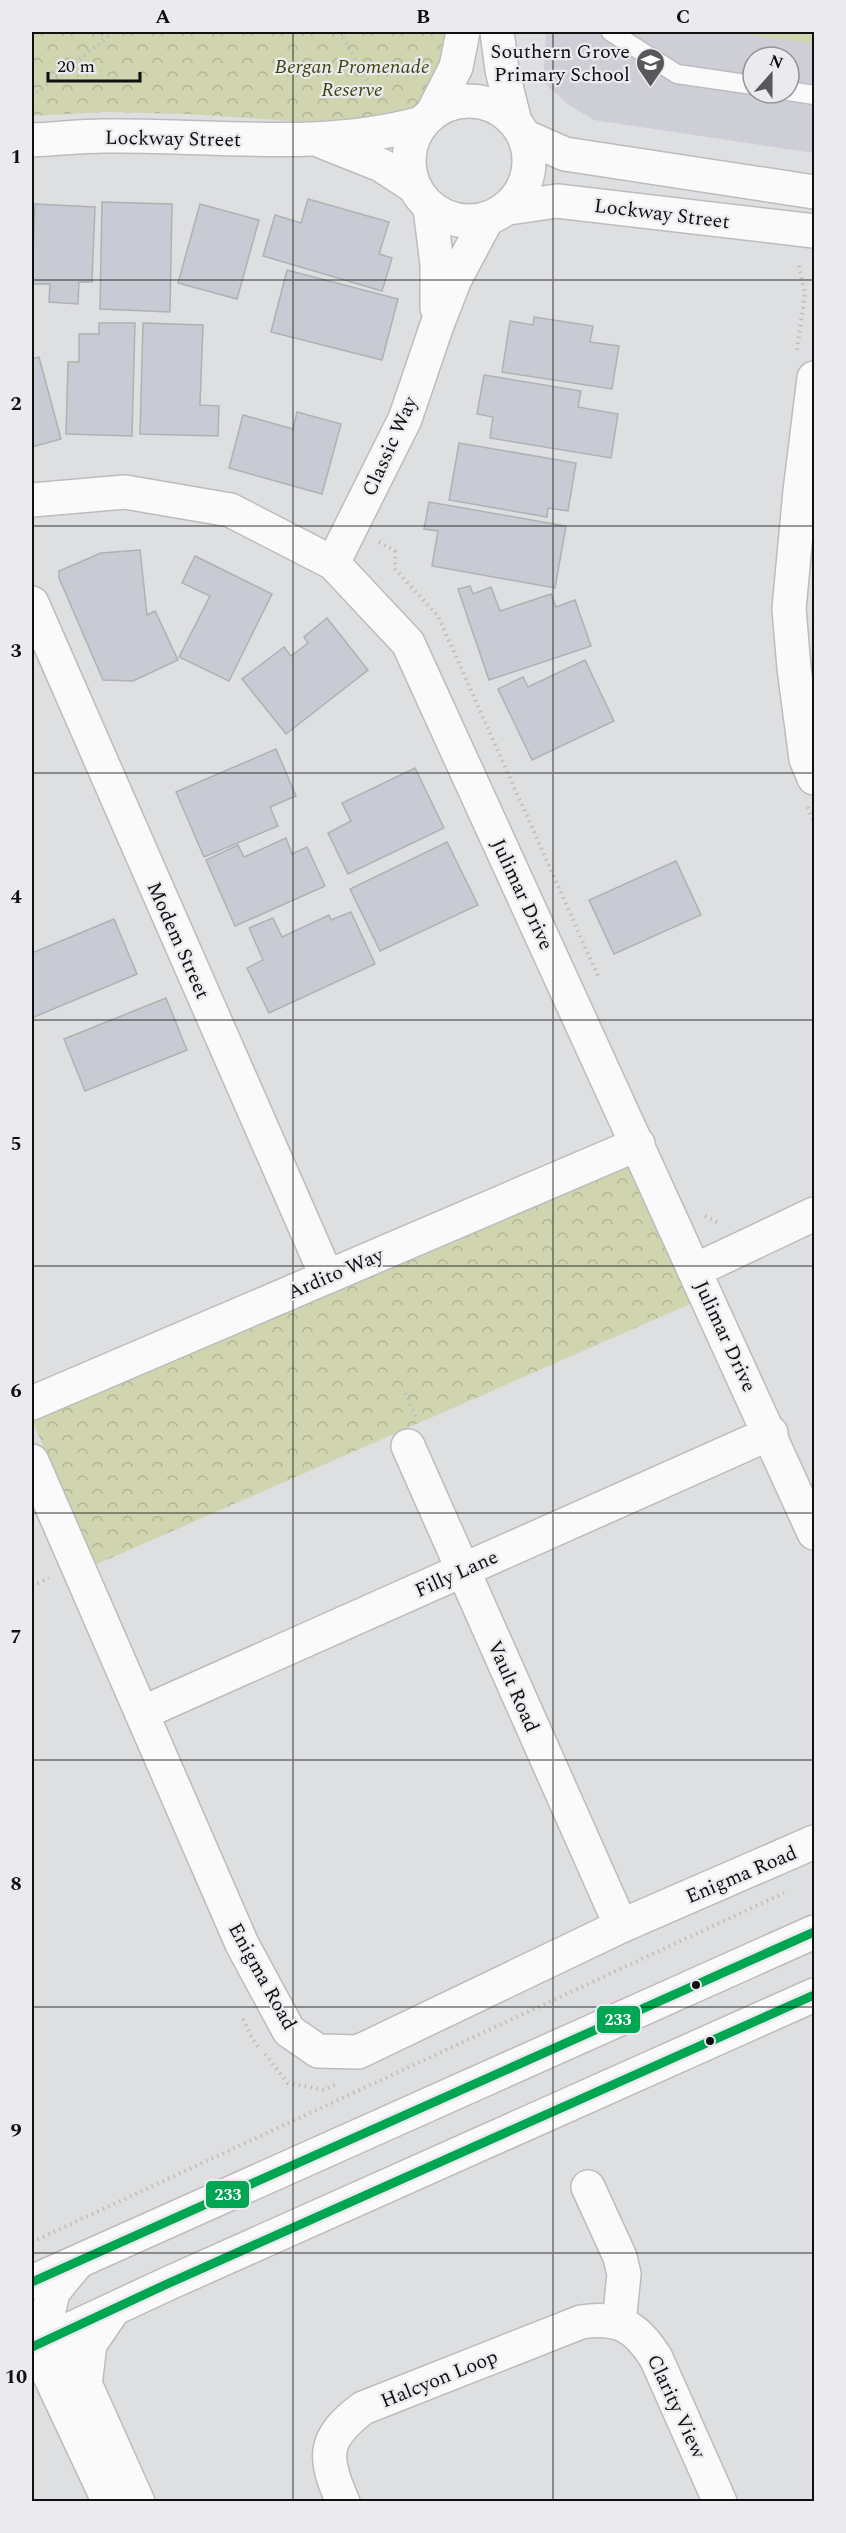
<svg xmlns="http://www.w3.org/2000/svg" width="846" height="2533" font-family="Spectral,serif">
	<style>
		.built { fill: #cecfd6; fill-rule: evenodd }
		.grass { fill: #d0d4af }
		.park { fill: url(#park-crowns) }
		.building { fill: #c8cad4; stroke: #b0b1b3; stroke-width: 1.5 }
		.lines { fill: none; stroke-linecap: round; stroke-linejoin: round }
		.service-casing { stroke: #bbbcbe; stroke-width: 21 }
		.minor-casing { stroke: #bbbcbe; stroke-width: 36 }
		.tertiary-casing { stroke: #bbbcbe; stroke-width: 36 }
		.primary-casing { stroke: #bbbcbe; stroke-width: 36 }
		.path { stroke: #bdbdbd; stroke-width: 4; stroke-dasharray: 1.5 4.5; stroke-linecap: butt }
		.service { stroke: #fafafa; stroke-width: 18 }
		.minor { stroke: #fafafa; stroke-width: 33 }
		.tertiary { stroke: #fafafa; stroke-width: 33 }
		.primary { stroke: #fafafa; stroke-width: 33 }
		.bus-1-casing { stroke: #ebebef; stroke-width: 14 }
		.bus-1 { stroke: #00a651; stroke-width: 9 }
		.grid { fill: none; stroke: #0f0f10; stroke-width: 1.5; stroke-opacity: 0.55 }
		.bus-dot { fill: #0f0f10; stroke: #ebebef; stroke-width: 2 }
		.labels { text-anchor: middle; stroke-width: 4.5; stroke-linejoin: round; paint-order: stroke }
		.poi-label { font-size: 20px; fill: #0f0f10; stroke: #ebebef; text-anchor: end }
		.park-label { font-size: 20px; font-style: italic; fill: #3f420a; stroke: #ebebef }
		.street-label { font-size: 20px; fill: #0f0f10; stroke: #ebebef }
		.line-badge { stroke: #ebebef; stroke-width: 2 }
		.badge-label { font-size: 16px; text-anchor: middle; font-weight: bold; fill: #fff }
		.neatline { fill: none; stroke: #0f0f10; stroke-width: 2 }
		.grid-label { font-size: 20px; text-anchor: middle; font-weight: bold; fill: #0f0f10 }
	</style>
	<defs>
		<pattern id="park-crowns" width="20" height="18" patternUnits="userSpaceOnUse" patternTransform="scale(1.5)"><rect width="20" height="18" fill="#d0d4af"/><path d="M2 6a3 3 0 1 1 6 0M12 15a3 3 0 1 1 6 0" fill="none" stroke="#b1b596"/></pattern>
	</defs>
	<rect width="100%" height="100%" fill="#dedfe1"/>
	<path class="built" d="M546,32H814V153L594,120L569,105L543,82ZM753,57H789V93H753Z"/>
	<polygon class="grass" points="730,32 814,32 814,44"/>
	<g class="park">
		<polygon points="32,32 449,32 446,59 422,105 408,113 352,125 187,114 105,112 32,116"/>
		<polygon points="634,1156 699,1300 95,1565 32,1420"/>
	</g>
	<g class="building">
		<polygon points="308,199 389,222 379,254 392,258 382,291 263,256 275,215 301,223"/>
		<polygon points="102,202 172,204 170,312 100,309"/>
		<polygon points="35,204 95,207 92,282 79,282 78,304 49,302 50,284 32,284"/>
		<polygon points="200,204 259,220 237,299 178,283"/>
		<polygon points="287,270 398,299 382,360 271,332"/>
		<polygon points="534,317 593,326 590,342 619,346 612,389 502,372 510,321 533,325"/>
		<polygon points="99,323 135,323 132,436 66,434 68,362 79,362 79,334 99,334"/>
		<polygon points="143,323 203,325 200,405 219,406 218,436 140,434"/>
		<polygon points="39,357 61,439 32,447 32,359"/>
		<polygon points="484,375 581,391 578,407 618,414 611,458 490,438 493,417 477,414"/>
		<polygon points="297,412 341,424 322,494 229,468 243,415 293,429"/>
		<polygon points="459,443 576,463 568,511 548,508 547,517 449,500"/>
		<polygon points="429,502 566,526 555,588 432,566 438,531 424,529"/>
		<polygon points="140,550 147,615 155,611 178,660 133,681 103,680 59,578 59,571 101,553"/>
		<polygon points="195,556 272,594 229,681 179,657 210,596 182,583"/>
		<polygon points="470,586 473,594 491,587 500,611 551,594 556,607 575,600 591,646 489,680 458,589"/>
		<polygon points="327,618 368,670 286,734 242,679 284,647 291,656 308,643 304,637"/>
		<polygon points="585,660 614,721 532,760 498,689 523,677 528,687"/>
		<polygon points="276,749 296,796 270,807 278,826 204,857 176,792"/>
		<polygon points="415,768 444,828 348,874 328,833 351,821 342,803"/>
		<polygon points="286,838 292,854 307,847 325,886 235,926 206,860 238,845 244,857"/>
		<polygon points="447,842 478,905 380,951 350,889"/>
		<polygon points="676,861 701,915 614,954 589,900"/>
		<polygon points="351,912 375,964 269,1013 247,968 263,960 249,928 273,918 282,937 329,915 331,920"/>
		<polygon points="114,919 137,974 34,1017 32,1010 32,953"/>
		<polygon points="166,998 187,1050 85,1091 64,1039"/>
	</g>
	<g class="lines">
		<defs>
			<g id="service">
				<polyline points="611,32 677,74 753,85"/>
				<polyline points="789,91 814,95"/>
			</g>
			<g id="minor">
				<polyline points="430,208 437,264 437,308"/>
				<polyline points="814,378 800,491 789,609 794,668 806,759 814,778"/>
				<polyline points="32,500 125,492 230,510 333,563 408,643 814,1533"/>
				<polyline points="333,563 405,419 437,325 455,279 487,219"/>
				<polyline points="32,603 327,1277"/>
				<polyline points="696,1270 814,1214"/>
				<polyline points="32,1403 638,1144"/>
				<polyline points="408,1446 621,1926"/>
				<polyline points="32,1461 242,1944 289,2031 318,2051 358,2052 621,1926 814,1842"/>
				<polyline points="142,1713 771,1433"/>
				<polyline points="588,2187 620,2257 624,2274 619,2323"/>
				<polyline points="74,2359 138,2502"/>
				<polyline points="32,2360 47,2370 109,2502"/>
				<polyline points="85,2385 90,2344 114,2309"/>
				<path d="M343,2502C323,2457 322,2439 363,2408L581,2322C618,2316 636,2326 656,2358L720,2502"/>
			</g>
			<g id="tertiary">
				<polyline points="497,32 502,70 515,122"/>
				<circle cx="469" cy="161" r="60"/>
				<polyline points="433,112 456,67 463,32"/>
				<polyline points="524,136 565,154 814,192"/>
				<path d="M32,140C56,139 80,136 104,136C210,134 318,152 422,123"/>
				<polyline points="323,142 381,165 413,186"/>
				<polyline points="509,208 557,201 814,231"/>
			</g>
			<g id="primary">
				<polyline points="32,2282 814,1932"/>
				<polyline points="32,2347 167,2284 814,1995"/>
				<polyline points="47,2370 42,2342 53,2292 77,2263"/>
			</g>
		</defs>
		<use href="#service" class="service-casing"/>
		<use href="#minor" class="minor-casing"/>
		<use href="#tertiary" class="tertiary-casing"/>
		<use href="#primary" class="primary-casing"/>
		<g class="path">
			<polyline points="340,32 375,94"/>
			<polyline points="37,93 114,32"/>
			<polyline points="797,350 805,294 799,265"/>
			<polyline points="379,542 395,551 395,569 438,616 598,976"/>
			<polyline points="808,807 814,823"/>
			<polyline points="705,1216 719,1223"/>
			<polyline points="405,1393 416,1417"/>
			<polyline points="32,1586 49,1578"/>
			<polyline points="243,2019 253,2040 260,2049"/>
			<polyline points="265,2054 288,2083 324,2090 337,2084"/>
			<polyline points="32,2242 784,1893"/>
		</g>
		<use href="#service" class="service"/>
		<use href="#minor" class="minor"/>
		<use href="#tertiary" class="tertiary"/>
		<use href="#primary" class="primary"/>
		<defs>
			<g id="bus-1">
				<polyline points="32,2282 814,1932"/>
				<polyline points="32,2347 167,2284 814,1995"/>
			</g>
		</defs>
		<use href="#bus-1" class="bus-1-casing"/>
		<use href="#bus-1" class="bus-1"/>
	</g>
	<path class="grid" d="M293,32V2502M553,32V2502M32,280H814M32,526H814M32,773H814M32,1020H814M32,1266H814M32,1513H814M32,1760H814M32,2007H814M32,2253H814"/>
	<defs>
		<symbol id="school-pin" viewBox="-11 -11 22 30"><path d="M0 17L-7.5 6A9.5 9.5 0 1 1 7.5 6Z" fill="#575859" stroke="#ebebef"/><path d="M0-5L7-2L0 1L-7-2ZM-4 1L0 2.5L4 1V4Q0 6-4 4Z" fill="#fff"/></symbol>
	</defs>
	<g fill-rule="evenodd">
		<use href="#school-pin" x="634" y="46" width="33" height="45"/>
	</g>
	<g class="bus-dot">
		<circle cx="696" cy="1985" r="5"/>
		<circle cx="710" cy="2041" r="5"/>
	</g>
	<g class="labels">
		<g class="poi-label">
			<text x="630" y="58">Southern Grove<tspan x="630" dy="23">Primary School</tspan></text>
		</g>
		<g class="park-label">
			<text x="352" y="73">Bergan Promenade<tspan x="352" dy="23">Reserve</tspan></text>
		</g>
		<g class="street-label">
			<text transform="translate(173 138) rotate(1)" y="7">Lockway Street</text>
			<text transform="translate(662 213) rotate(7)" y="7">Lockway Street</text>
			<text transform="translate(389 446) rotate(-66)" y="7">Classic Way</text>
			<text transform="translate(523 894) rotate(65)" y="7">Julimar Drive</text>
			<text transform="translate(179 940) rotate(66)" y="7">Modem Street</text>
			<text transform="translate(335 1273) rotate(-23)" y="7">Ardito Way</text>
			<text transform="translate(726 1336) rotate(65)" y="7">Julimar Drive</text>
			<text transform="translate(456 1573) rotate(-24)" y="7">Filly Lane</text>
			<text transform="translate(514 1686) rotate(66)" y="7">Vault Road</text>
			<text transform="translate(741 1874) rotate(-23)" y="7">Enigma Road</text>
			<text transform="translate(263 1976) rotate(61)" y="7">Enigma Road</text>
			<text transform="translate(439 2378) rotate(-22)" y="7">Halcyon Loop</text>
			<text transform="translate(677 2406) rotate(65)" y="7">Clarity View</text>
		</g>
	</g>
	<g class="line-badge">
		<rect x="596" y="2005" width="45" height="29" rx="6" fill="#00a651"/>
		<rect x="205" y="2180" width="45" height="29" rx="6" fill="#00a651"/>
	</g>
	<g class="badge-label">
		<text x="618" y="2025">233</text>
		<text x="228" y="2200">233</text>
	</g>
	<rect width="846" height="2533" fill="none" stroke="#ebebef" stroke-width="66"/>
	<g transform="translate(771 75) rotate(21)"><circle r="28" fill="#ebebef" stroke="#939396" stroke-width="1.5"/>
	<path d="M0-4.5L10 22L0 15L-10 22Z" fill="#575859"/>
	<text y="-9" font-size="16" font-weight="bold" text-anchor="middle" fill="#0f0f10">N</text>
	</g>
	<path d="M48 72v9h92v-9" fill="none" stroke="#0f0f10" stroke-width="3"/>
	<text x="57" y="72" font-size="18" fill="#0f0f10" stroke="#ebebef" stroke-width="4.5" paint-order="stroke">20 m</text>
	<rect x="33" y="33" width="780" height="2467" class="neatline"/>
	<g class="grid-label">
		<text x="163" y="23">A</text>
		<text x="423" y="23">B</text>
		<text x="683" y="23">C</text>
		<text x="16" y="163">1</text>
		<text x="16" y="410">2</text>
		<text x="16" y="657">3</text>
		<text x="16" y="903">4</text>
		<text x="16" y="1150">5</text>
		<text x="16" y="1397">6</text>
		<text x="16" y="1643">7</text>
		<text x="16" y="1890">8</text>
		<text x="16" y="2137">9</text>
		<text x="16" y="2383">10</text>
	</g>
</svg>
